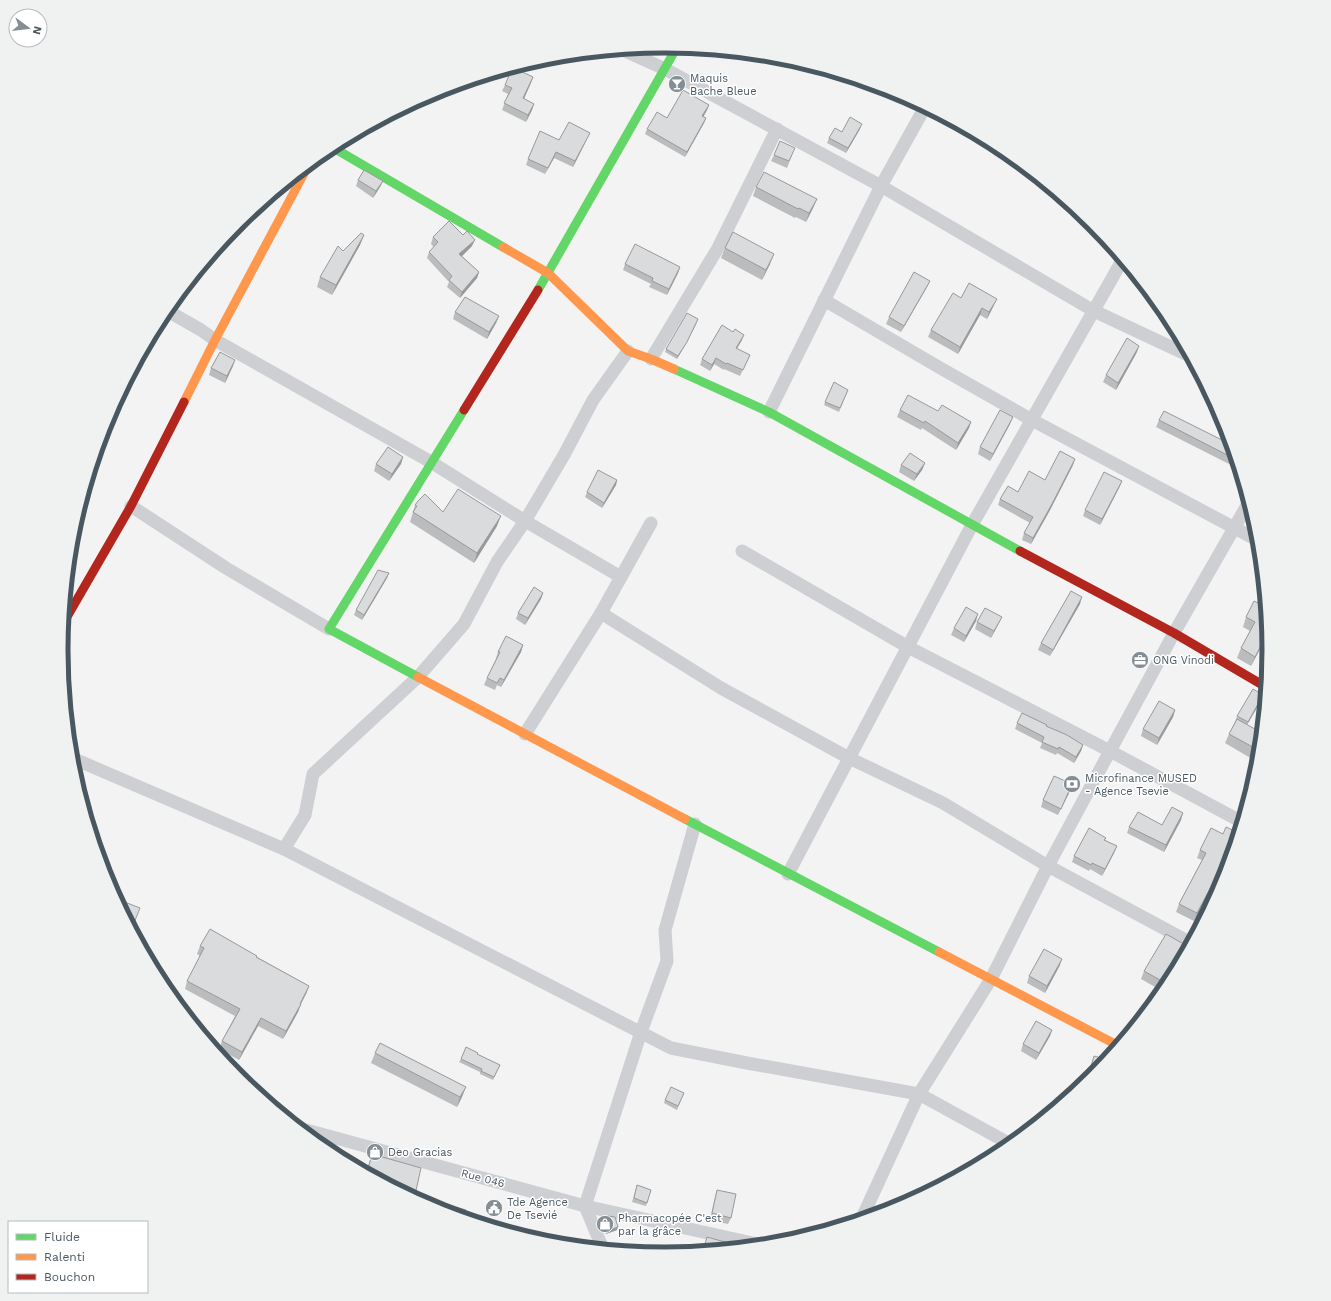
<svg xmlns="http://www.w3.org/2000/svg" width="1331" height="1301" font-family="'Work Sans',sans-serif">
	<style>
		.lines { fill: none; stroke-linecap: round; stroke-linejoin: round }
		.street { stroke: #cdcfd2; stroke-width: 13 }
		.fast { stroke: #63d668; stroke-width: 9 }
		.slow { stroke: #ff974d; stroke-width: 9 }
		.jam { stroke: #b3261e; stroke-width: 9 }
		.wall { fill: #bbbcbd }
		.shaded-wall { fill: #98999a }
		.building { fill: #d9dbdc; stroke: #98999a }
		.labels { text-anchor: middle; stroke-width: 3; stroke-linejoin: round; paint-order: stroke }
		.poi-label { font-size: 11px; fill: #495761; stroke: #fff; text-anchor: start }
		.street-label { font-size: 11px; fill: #495761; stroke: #fff }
		.rim { fill: none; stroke: #495761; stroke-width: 5 }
	</style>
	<rect width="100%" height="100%" fill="#f3f3f3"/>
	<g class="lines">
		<g class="street">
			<polyline points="623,50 665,69 881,186 1094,311 1190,356"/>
			<polyline points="824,300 942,369 1032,420 1259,541"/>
			<polyline points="166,310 201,330 215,340 431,462 525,521 621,577"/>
			<polyline points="651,359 718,248 777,129"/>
			<polyline points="769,412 881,186 925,107"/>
			<polyline points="131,506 226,568 329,629"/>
			<polyline points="742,551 908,647 1110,751 1242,822"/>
			<polyline points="601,613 721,688 849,758 943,803 1048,866 1191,943"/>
			<polyline points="525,734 601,613 651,523"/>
			<polyline points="72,758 284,849 671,1048 747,1063 919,1094 1012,1145"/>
			<polyline points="284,849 305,815 313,774 418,677 464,624 497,562 525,521 564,455 593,400 628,351"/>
			<polyline points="788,874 972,525 1123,259"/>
			<polyline points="299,1128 585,1206 762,1245"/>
			<polyline points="861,1220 919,1094 991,979 1048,866 1110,751 1174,633 1249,502"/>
			<polyline points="603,1249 585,1206 641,1032 667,961 665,930 695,824"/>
		</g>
		<g class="fast">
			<polyline points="332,147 503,247"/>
			<polyline points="538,290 677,47"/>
			<polyline points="674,369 769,412 1020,551"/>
			<polyline points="418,677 329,629 464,410"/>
			<polyline points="685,819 939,952"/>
		</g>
		<g class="slow">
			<polyline points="503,247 548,273 628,351 651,359 674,369"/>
			<polyline points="184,402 215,340 308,166"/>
			<polyline points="418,677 685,819"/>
			<polyline points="939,952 1119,1046"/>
		</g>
		<g class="jam">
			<polyline points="464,410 538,290"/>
			<polyline points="1020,551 1174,633 1266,687"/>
			<polyline points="64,622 131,506 184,402"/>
		</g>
	</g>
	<g class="wall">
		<polygon points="688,48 701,49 698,54"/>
		<polygon points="533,77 524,99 534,104 532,110 526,122 502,110 508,94 502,91 505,85"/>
		<polygon points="709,105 707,110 703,117 706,118 704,123 685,157 645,134 647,129 667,118"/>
		<polygon points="860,129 846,153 827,143 829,138 842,132"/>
		<polygon points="587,139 573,167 554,158 545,174 526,165 528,159 559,140"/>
		<polygon points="774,155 792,155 787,168 771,161"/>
		<polygon points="358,180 383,181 380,187 373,198 356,186"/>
		<polygon points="756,187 817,199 813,208 806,222 796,217 795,218 753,196"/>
		<polygon points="364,235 360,245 332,295 317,287 320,277 343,251"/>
		<polygon points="433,237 472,246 462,256 479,272 477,278 460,298 447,287 449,282 427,258 429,252 434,247 431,244"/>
		<polygon points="725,248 770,264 762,280 721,258"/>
		<polygon points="625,264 680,267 678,273 667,295 649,287 651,284 623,270"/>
		<polygon points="927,287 901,332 886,324 889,317"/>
		<polygon points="961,298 994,305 987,319 980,315 958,354 928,337 931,330"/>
		<polygon points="455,312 499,316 496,323 487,339 453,319"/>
		<polygon points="697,323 685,345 677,359 665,352 666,349"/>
		<polygon points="742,340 737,349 750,355 740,376 724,369 724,370 714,364 710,371 700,365 702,359"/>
		<polygon points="1137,352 1116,390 1103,382 1106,375"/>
		<polygon points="233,366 225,383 209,375 211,368"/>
		<polygon points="848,390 839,412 824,405 825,402"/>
		<polygon points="900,410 938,411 971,422 969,428 956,450 922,428 921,430 897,417"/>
		<polygon points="1159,420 1232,445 1236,459 1233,466 1156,427"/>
		<polygon points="1010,424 990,461 978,454 980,447"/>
		<polygon points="403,457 401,464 389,481 374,471 376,464"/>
		<polygon points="925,463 922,470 914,481 899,472 901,465"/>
		<polygon points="1073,465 1050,510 1031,544 1022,540 1024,533 1030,523 998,505 1000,499 1045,480"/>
		<polygon points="617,480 616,485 602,508 585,497 587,492"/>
		<polygon points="1122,481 1119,488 1100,525 1083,516 1085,510"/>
		<polygon points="415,505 497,526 474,563 410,522"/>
		<polygon points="389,573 387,578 362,620 354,615 356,610"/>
		<polygon points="543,593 541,599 525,625 516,619 518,613"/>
		<polygon points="1080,604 1050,656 1038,650 1041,643"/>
		<polygon points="1264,606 1268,634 1251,666 1237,658 1241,648 1250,631 1243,627 1246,617"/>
		<polygon points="976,621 964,642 951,635 954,628"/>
		<polygon points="977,622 999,623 991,638 975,629"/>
		<polygon points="523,645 521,652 501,687 497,685 495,690 484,685 487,678 496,659 496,658 498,652"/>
		<polygon points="1263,695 1261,701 1247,725 1262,733 1259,763 1225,743 1229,734 1235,722 1237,716"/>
		<polygon points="1175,710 1173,717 1157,745 1141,736 1143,729"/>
		<polygon points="1017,723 1046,726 1083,745 1081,751 1074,763 1057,753 1056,755 1040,748 1042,743 1015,729"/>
		<polygon points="1070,791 1058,815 1041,807 1043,800"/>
		<polygon points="1181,820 1164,852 1127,833 1129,827 1162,825"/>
		<polygon points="1239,833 1224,882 1217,878 1194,921 1176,912 1179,904 1202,860 1197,858 1200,850 1223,834"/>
		<polygon points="1106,838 1105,840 1117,846 1114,853 1102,876 1090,869 1089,871 1072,862 1074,856"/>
		<polygon points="200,946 257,957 309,986 306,994 301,1004 298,1012 283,1039 258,1026 239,1060 219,1049 222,1041 235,1016 185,989 187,981 200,956 197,954"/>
		<polygon points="1189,947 1168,987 1164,992 1141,979 1144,971"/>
		<polygon points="1060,965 1045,993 1027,983 1029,976"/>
		<polygon points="1159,997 1145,1014 1148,1008"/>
		<polygon points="1052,1030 1050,1036 1036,1060 1021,1051 1023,1044"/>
		<polygon points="375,1053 462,1097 457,1107 371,1063"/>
		<polygon points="477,1054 500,1065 493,1080 480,1074 480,1072 459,1062 461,1059"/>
		<polygon points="684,1093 677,1110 664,1103 665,1100"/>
		<polygon points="372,1154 415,1195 414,1198 366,1172"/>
		<polygon points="637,1185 651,1190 646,1206 632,1202"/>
		<polygon points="717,1190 731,1218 728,1224 710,1220 715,1197"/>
		<polygon points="602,1218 618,1227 617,1230 606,1234 600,1222"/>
	</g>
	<g class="shaded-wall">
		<polygon points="533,77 531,83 521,105 523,98"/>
		<polygon points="534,104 532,110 526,122 528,115"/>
		<polygon points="709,105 707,110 701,121 702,116"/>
		<polygon points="706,118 704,123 685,157 687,152"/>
		<polygon points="862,124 860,129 846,153 848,148"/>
		<polygon points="590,133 573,167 575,161"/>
		<polygon points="556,152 554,158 545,174"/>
		<polygon points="383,181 380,187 373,198 376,191"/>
		<polygon points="817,199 813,208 806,222 809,213"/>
		<polygon points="364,235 360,245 332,295 336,285"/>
		<polygon points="475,240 472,246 457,261 459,254"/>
		<polygon points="774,254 770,264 762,280 766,270"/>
		<polygon points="680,267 678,273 667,295 669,289"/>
		<polygon points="479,272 477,278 460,298 462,292"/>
		<polygon points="930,281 927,287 901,332 904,326"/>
		<polygon points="997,299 987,319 989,312"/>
		<polygon points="982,308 980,315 958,354 960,347"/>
		<polygon points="499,316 496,323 487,339 489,332"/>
		<polygon points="698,319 685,345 677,359 678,356"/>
		<polygon points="744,335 742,340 733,354 736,348"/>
		<polygon points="1139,346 1137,352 1116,390 1118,383"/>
		<polygon points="716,358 714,364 710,371 712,365"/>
		<polygon points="235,360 233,366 225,383 227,376"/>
		<polygon points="1013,417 1010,424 990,461 993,454"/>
		<polygon points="971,422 969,428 956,450 958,443"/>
		<polygon points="403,457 401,464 389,481 392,474"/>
		<polygon points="1075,459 1073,465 1050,510 1031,544 1033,538"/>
		<polygon points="925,463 922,470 914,481 917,474"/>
		<polygon points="617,480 616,485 602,508 604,503"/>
		<polygon points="1122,481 1119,488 1100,525 1102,519"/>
		<polygon points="501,516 497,526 474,563 477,553"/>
		<polygon points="389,573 387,578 362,620 364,615"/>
		<polygon points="543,593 541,599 525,625 528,618"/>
		<polygon points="1082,597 1080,604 1050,656 1053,650"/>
		<polygon points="978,614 976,621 964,642 966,636"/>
		<polygon points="1002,617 999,623 991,638 994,631"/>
		<polygon points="1268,632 1268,634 1251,666 1255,657"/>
		<polygon points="523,645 521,652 501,687 504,680"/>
		<polygon points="1263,695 1261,701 1245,728 1248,722"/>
		<polygon points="1175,710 1173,717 1157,745 1159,738"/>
		<polygon points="1083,745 1081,751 1074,763 1076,757"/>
		<polygon points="1072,784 1070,791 1058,815 1061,809"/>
		<polygon points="1183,813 1181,820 1164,852 1166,845"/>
		<polygon points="1117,846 1114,853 1102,876 1105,869"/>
		<polygon points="1220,870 1217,878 1194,921 1197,913"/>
		<polygon points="1062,959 1060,965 1045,993 1047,986"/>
		<polygon points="309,986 306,994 298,1009 301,1004 298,1012 283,1039 286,1031"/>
		<polygon points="261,1018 258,1026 239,1060 242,1052"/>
		<polygon points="1052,1030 1050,1036 1036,1060 1039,1053"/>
		<polygon points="466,1087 462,1097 457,1107 460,1097"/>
		<polygon points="618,1227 617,1230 606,1234 607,1231"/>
	</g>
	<g class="building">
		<polygon points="512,68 514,68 533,77 523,98 534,104 528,115 504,103 512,88 505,85"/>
		<polygon points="683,90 709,105 702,116 706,118 687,152 647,129 657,112 667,118"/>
		<polygon points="850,117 862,124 848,148 829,138 835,128 842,132"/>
		<polygon points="569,122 590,133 575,161 556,152 548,168 528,159 540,131 559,140"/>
		<polygon points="780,141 795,148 789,161 774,155"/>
		<polygon points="364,170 383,181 376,191 358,180"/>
		<polygon points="764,172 817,199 809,213 799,208 798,209 756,187"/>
		<polygon points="449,221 463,235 467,231 475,240 459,254 479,272 462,292 449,280 452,276 429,252 438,242 433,237"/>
		<polygon points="733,232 774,254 766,270 725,248"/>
		<polygon points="361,233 364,235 336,285 320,277 338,246 343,251"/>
		<polygon points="635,244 680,267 669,289 652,281 653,278 625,264"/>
		<polygon points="914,272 930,281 904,326 889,317"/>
		<polygon points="969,283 997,299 989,312 982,308 960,347 931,330 953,293 961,298"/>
		<polygon points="465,297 499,316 489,332 455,312"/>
		<polygon points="687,313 698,319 687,342 678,356 666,349"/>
		<polygon points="722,325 733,332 735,329 744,335 736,348 750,355 743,370 727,363 726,364 716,358 712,365 702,359"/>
		<polygon points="1127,338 1139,346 1118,383 1106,375"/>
		<polygon points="220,352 235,360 227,376 211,368"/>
		<polygon points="834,382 848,390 840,408 825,402"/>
		<polygon points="908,395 938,411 942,405 971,422 958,443 925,421 924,423 900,410"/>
		<polygon points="1000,410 1013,417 993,454 980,447"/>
		<polygon points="1164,411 1232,445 1236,458 1235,459 1159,420"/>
		<polygon points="388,447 403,457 392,474 376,464"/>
		<polygon points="1060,451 1075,459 1052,504 1033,538 1024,533 1033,517 1000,499 1008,486 1018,492 1029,471 1045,480"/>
		<polygon points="910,453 925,463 917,474 901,465"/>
		<polygon points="598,470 617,480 604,503 587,492"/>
		<polygon points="1104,472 1122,481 1102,519 1085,510"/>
		<polygon points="458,489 501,516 477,553 413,512 417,506 415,505 418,501 425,494 443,512"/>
		<polygon points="378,570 389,573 364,615 356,610"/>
		<polygon points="534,587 543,593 528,618 518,613"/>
		<polygon points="1071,591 1082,597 1053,650 1041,643"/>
		<polygon points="1254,601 1264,606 1265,603 1268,632 1255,657 1241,648 1255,622 1246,617"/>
		<polygon points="966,607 978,614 966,636 954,628"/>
		<polygon points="985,608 1002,617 994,631 977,622"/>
		<polygon points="506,636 523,645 504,680 500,678 497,683 487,678 500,652 498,652"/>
		<polygon points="1253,689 1263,695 1248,722 1237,716"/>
		<polygon points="1159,701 1175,710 1159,738 1143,729"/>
		<polygon points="1022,713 1047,725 1046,726 1067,735 1083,745 1076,757 1059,747 1058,749 1042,742 1044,737 1017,723"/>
		<polygon points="1237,719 1262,733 1260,751 1229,734"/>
		<polygon points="1054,776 1072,784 1061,809 1043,800"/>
		<polygon points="1172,807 1183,813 1166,845 1129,827 1138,812 1162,825"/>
		<polygon points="1226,827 1239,833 1226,874 1220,870 1197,913 1179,904 1206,853 1200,850 1211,828 1223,834"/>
		<polygon points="1089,828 1106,838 1104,840 1117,846 1105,869 1092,863 1091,865 1074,856"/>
		<polygon points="122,901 140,908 132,928 120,906"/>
		<polygon points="210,929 257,956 256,957 309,986 300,1004 301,1004 286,1031 261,1018 242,1052 222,1041 240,1009 187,981 204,948 200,946"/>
		<polygon points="1166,934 1189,947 1169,985 1144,971"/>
		<polygon points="1044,949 1062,959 1047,986 1029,976"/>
		<polygon points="1159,997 1149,1009 1148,1008"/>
		<polygon points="1141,1019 1136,1025 1135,1024"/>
		<polygon points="1036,1021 1052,1030 1039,1053 1023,1044"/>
		<polygon points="380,1043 466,1087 460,1097 375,1053"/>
		<polygon points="466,1047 478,1053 477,1054 500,1065 494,1077 481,1071 482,1069 461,1059"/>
		<polygon points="1094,1056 1108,1060 1093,1078 1086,1084"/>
		<polygon points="671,1087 684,1093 678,1106 665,1100"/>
		<polygon points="372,1154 421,1168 415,1195 402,1192 367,1173"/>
		<polygon points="637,1185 651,1190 647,1203 634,1198"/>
		<polygon points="717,1190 736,1194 731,1218 712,1213"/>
		<polygon points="456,1207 466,1210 464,1218 454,1215"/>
		<polygon points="608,1216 615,1217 618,1227 607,1231 602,1218"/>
		<polygon points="707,1237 725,1242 723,1249 703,1251"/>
	</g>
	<defs>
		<symbol id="bar-disc" viewBox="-11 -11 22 22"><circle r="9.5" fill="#848e94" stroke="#fff"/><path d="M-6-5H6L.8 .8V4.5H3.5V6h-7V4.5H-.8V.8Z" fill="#fff"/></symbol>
		<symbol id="office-disc" viewBox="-11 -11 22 22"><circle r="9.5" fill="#848e94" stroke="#fff"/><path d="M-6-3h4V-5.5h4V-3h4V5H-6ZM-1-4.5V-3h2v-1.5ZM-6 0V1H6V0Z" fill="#fff"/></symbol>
		<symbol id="bank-disc" viewBox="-11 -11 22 22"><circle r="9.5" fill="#848e94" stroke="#fff"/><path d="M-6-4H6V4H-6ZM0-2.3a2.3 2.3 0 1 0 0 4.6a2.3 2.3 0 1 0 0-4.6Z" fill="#fff"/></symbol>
		<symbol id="shop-disc" viewBox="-11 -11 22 22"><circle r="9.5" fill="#848e94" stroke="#fff"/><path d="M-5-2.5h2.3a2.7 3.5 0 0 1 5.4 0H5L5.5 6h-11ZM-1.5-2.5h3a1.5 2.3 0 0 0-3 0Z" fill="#fff"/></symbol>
		<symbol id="civic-disc" viewBox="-11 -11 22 22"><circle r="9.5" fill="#848e94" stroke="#fff"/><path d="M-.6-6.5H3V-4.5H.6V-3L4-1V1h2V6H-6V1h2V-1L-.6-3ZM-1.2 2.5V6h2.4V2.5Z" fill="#fff"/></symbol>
	</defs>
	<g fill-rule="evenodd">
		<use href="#bar-disc" x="667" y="74" width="20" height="20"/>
		<use href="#office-disc" x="1130" y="650" width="20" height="20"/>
		<use href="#bank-disc" x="1062" y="774" width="20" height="20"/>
		<use href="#shop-disc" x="365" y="1142" width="20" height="20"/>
		<use href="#civic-disc" x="484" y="1198" width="20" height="20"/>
		<use href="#shop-disc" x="595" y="1214" width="20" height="20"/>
	</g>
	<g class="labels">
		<g class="poi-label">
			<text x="690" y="82">Maquis<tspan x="690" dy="13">Bache Bleue</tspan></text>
			<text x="1153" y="664">ONG Vinodi</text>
			<text x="1085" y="782">Microfinance MUSED<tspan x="1085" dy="13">- Agence Tsevie</tspan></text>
			<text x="388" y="1156">Deo Gracias</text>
			<text x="507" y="1206">Tde Agence<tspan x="507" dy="13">De Tsevié</tspan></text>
			<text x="618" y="1222">Pharmacopée C'est<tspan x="618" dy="13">par la grâce</tspan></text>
		</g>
		<g class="street-label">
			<text transform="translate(483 1178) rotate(15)" y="4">Rue 046</text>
		</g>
	</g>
	<path d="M0 0H1331V1301H0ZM68 650a597 597 0 1 1 1194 0a597 597 0 1 1-1194 0Z" fill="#f0f2f2" fill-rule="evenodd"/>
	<path class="rim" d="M68 650a597 597 0 1 1 1194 0a597 597 0 1 1-1194 0Z"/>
	<rect x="8" y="1221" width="140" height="72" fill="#ffffff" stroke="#b6bcc0"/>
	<rect x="16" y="1234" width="20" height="6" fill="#63d668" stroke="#b6bcc0"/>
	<text x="44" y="1241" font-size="12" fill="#495761">Fluide</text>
	<rect x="16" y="1254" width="20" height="6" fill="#ff974d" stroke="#b6bcc0"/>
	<text x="44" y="1261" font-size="12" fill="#495761">Ralenti</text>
	<rect x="16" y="1274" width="20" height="6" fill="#b3261e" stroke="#b6bcc0"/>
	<text x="44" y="1281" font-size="12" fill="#495761">Bouchon</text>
	<g transform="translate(28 28) rotate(105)"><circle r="19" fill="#ffffff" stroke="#b6bcc0"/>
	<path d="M0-3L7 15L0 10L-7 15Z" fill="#848e94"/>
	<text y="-6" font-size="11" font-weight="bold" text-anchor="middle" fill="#495761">N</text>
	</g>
</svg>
